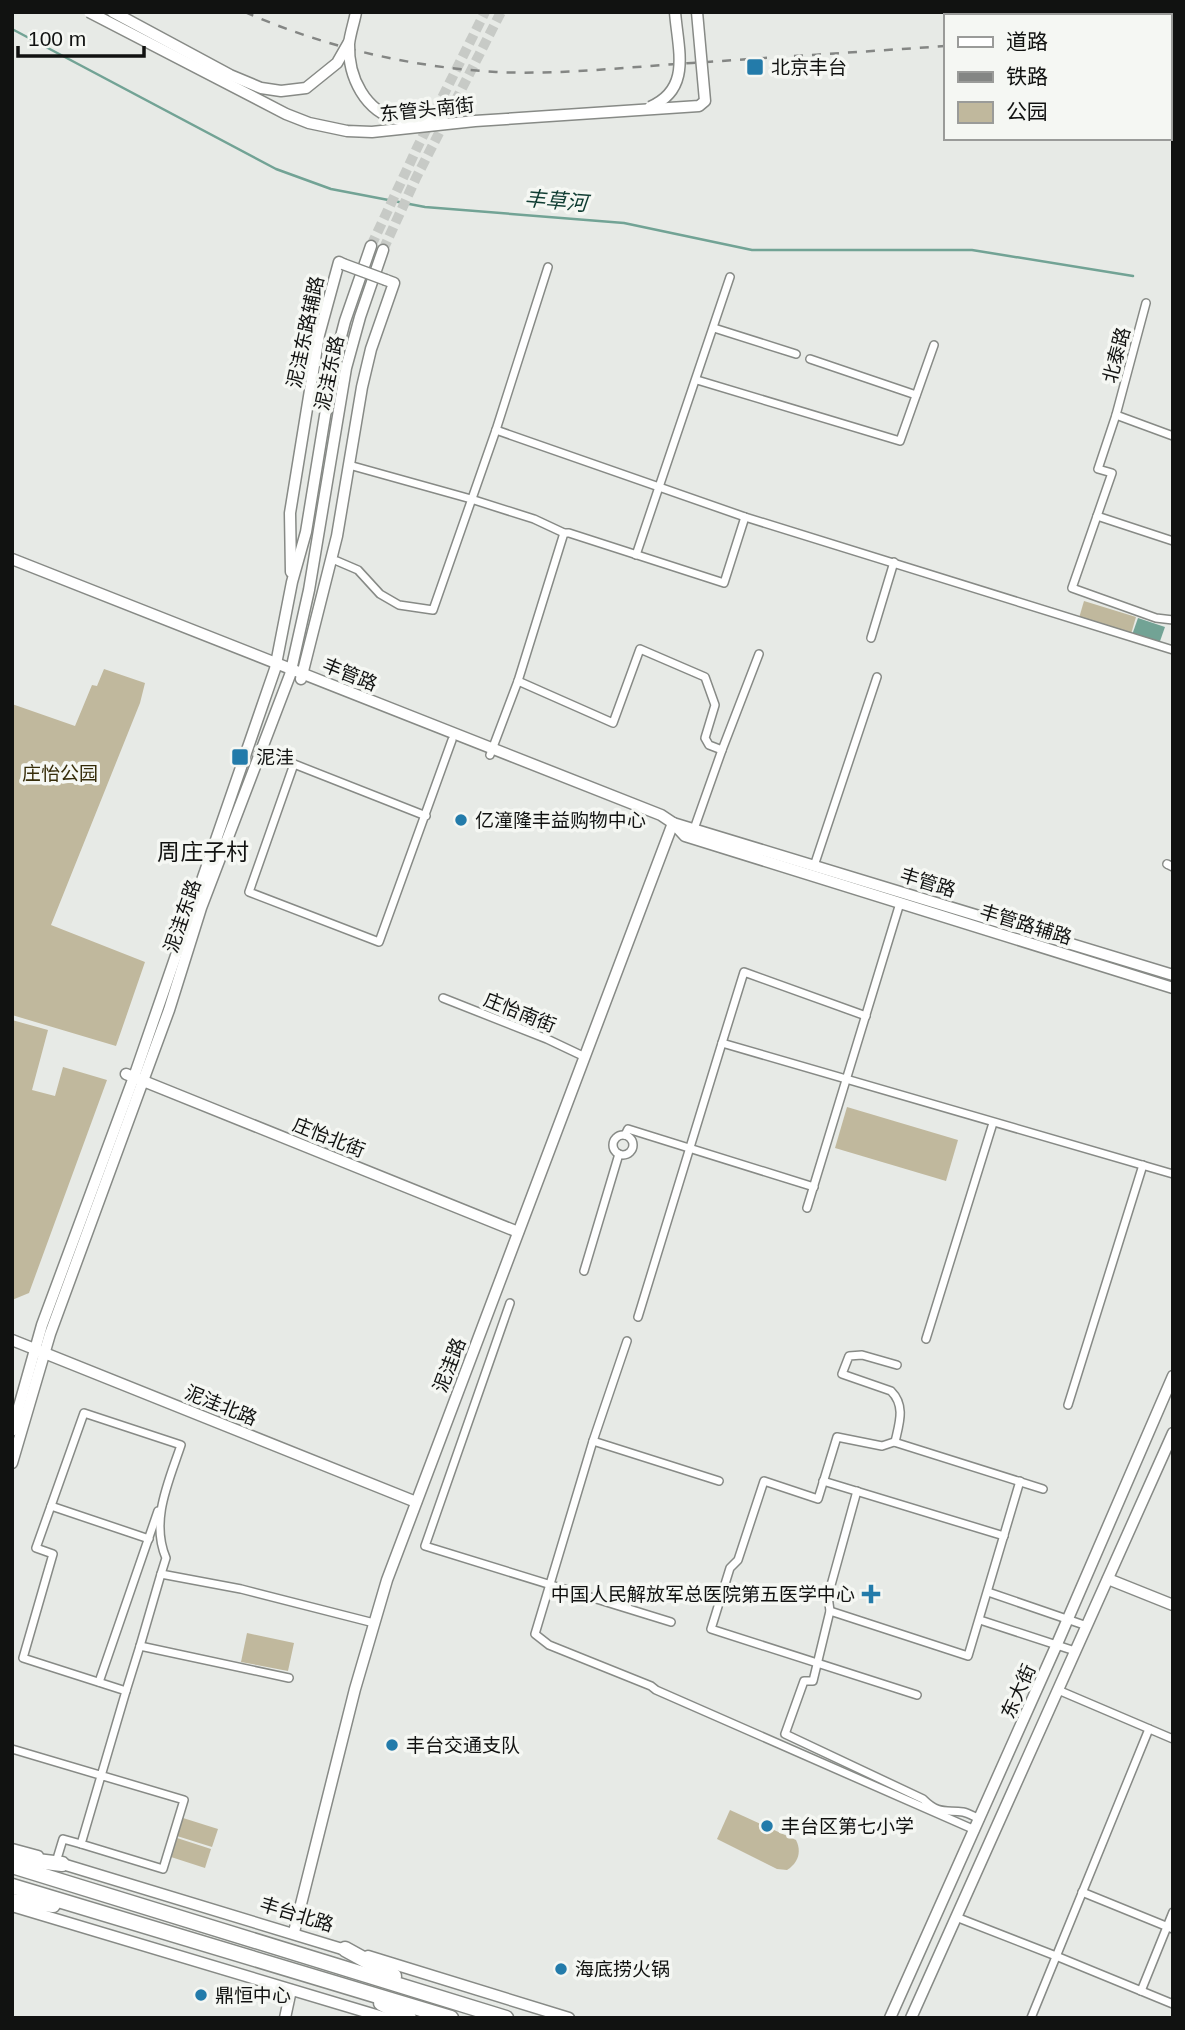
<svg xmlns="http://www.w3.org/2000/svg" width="1185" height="2030" font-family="Arial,'Noto Sans SC',sans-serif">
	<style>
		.green { fill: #c0b89d }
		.water { fill: #72a395 }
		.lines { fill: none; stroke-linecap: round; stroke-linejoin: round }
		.stream { stroke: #72a395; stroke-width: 2.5 }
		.secondary-tunnel { stroke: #c7cac6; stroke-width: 10; stroke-dasharray: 10 5; stroke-linecap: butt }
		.street-casing { stroke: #878a86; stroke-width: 10 }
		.secondary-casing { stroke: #878a86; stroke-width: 13 }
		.highway-casing { stroke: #878a86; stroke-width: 17 }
		.street { stroke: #fff; stroke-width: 7 }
		.secondary { stroke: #fff; stroke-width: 10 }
		.highway { stroke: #fff; stroke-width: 14 }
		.rail { stroke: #848684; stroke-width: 2.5; stroke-dasharray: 9 9; stroke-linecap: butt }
		.secondary-bridge-casing { stroke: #878a86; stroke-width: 13; stroke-linecap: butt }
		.secondary-bridge { stroke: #fff; stroke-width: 10 }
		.poi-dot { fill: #237baa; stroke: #f5f7f3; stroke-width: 2.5 }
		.labels { text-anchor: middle; stroke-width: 7; stroke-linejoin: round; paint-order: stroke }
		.poi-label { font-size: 19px; fill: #111211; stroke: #f5f7f3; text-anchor: start }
		.street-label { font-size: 19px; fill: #111211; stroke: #f5f7f3 }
		.park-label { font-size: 19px; fill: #362c09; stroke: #f5f7f3 }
		.water-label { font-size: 21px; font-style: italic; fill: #0f3c32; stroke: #f5f7f3 }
		.quarter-label { font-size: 23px; fill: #111211; stroke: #f5f7f3 }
	</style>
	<rect width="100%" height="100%" fill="#e7eae6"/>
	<g class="green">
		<polygon points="1084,601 1136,617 1131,634 1079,618"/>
		<polygon points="104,669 145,683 140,703 51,925 145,962 116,1046 12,1015 12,704 75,726 92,685 97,686"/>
		<polygon points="12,1020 48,1030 32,1090 55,1096 63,1067 107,1080 29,1293 12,1300"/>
		<polygon points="847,1107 958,1140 946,1181 835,1148"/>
		<polygon points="247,1633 294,1643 288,1671 241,1662"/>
		<path d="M730,1810L796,1840C802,1852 798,1863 787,1870L777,1869L717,1839Z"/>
		<polygon points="183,1818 218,1829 212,1847 177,1836"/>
		<polygon points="177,1838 211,1849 205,1868 171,1857"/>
	</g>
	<polygon class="water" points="1138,618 1165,627 1159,644 1132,635"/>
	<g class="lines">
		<polyline class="stream" points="12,29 276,169 331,189 425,207 624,223 752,250 972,250 1133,276"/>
		<g class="secondary-tunnel">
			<polyline points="371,246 418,146 485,12"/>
			<polyline points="383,250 416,178 501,12"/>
		</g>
		<defs>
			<g id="street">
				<polyline points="1146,303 1116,415 1098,469 1112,473 1072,588 1156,618 1173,620"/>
				<polyline points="714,328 796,354"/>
				<polyline points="810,359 916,395"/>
				<polyline points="697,380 900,441 934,345"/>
				<polyline points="1116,415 1173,436"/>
				<polyline points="496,430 745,517 1173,650"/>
				<polyline points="349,465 471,499 534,519 564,533 569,533 724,583 745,517"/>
				<polyline points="1097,516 1173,541"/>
				<polyline points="636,555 730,277"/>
				<polyline points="337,561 358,570 380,594 399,605 433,610 496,430 548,267"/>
				<polyline points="871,638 894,562"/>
				<polyline points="518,681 613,723 640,649 705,677 715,705 705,738 709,745 722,750"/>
				<polyline points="490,755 518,681 564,533"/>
				<polyline points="426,816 294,764 249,892 379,942 452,740"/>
				<polyline points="694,829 722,750 759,654"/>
				<polyline points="1167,864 1173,867"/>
				<polyline points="814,866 877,677"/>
				<polyline points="443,998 547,1039 585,1057"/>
				<polyline points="722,1043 744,972 866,1016"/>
				<circle cx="623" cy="1145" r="10"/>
				<polyline points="625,1135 628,1129 814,1187"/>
				<polyline points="807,1208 900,903"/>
				<polyline points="584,1271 619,1154"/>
				<polyline points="510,1303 425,1546 671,1622"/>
				<polyline points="638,1317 722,1043 1173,1174"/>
				<polyline points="926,1339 993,1123"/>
				<polyline points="627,1341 593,1441 535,1634 549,1645 651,1686 656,1690 975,1830"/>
				<polyline points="1068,1405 1143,1165"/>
				<polyline points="593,1441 719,1481"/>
				<path d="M895,1442C899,1424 906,1406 891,1391L842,1374L849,1356L862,1355L897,1365"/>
				<polyline points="823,1481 1004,1536"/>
				<polyline points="51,1506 149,1539"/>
				<polyline points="988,1592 1087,1626"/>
				<polyline points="830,1611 828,1596 857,1491"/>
				<polyline points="980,1620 1075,1651"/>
				<polyline points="140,1646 161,1574"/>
				<polyline points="99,1682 158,1511"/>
				<polyline points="1058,1690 1173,1739"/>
				<polyline points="126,1691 140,1646 289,1678"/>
				<polyline points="917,1695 711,1629 730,1568 738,1560 764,1481 818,1499 837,1437 882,1446 894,1442 1043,1489"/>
				<path d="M12,1749L184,1800L163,1869L81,1844L126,1691L23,1658L53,1554L36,1548L84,1413L181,1445C169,1481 150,1520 166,1558L161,1574L241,1589L374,1623"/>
				<path d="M980,1819C975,1817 968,1813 963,1812C944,1810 938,1814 923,1799L785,1734L804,1681H813L830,1611L968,1656L1020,1481"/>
				<polyline points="56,1862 63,1839 81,1844"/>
				<polyline points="1082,1892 1173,1929"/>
				<polyline points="956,1917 1056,1956 1173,2004"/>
				<polyline points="1141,1991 1173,1912"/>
				<polyline points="1031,2018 1149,1729"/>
			</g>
			<g id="secondary">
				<polyline points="12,559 661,815 673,823 1173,975"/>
				<polyline points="291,572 290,513 319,335 339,262 343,264"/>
				<polyline points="301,679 337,536 362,387 371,349 394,283 386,280"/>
				<polyline points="673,823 685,836 1173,988"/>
				<polyline points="126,1074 518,1232"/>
				<polyline points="12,1340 416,1502"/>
				<polyline points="12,1431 42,1325 134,1077 275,669 292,582 306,532 333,367 345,321 371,246"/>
				<polyline points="12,1463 50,1334 169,1010 201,908 290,675 309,590 346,368 360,317 383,250"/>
				<polyline points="1108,1579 1173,1605"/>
				<polyline points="12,1849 38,1856"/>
				<polyline points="56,1862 352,1952"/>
				<polyline points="12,1906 386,2018"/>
				<polyline points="294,1932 355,1689 387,1580 673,823"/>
				<polyline points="368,1956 569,2018"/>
				<polyline points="285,2018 291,1990"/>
				<polyline points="890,2018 1057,1644 1173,1376"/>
				<polyline points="911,2018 1173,1433"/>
			</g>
			<g id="highway">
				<polyline points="12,1858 62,1864"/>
				<polyline points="12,1866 506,2018"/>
				<polyline points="12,1886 451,2018"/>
				<polyline points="12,1901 53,1905"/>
				<polyline points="345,1949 394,1976"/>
				<polyline points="381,2003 409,2018"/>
			</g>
		</defs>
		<use href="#street" class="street-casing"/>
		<use href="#secondary" class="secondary-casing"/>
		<use href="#highway" class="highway-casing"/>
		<use href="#street" class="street"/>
		<use href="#secondary" class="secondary"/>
		<use href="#highway" class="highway"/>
		<g class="rail">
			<path d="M245,12C324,47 410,67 496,72C561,75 627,67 692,63C776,57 861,52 945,46"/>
			<polyline points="1169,23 1173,23"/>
		</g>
		<defs>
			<g id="secondary-bridge">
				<polyline points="89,12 286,114 309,123 347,131 372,132 475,121 699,106 705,101 697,12"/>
				<polyline points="113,12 230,75 261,88 281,91 306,88 337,63 349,42"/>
				<path d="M356,12C354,23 350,34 349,44C348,77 365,112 399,120C412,123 429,119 443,120"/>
				<path d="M650,107C692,89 678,50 675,12"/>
				<polyline points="343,264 386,280"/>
			</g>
		</defs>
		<use href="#secondary-bridge" class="secondary-bridge-casing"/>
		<use href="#secondary-bridge" class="secondary-bridge"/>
	</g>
	<g class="poi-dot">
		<rect x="746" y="58" width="18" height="18" rx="3.5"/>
		<rect x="231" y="748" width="18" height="18" rx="3.5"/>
		<circle cx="461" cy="820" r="7"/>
		<path d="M867.5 1583.5h7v7h7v7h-7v7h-7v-7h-7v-7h7z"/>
		<circle cx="392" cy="1745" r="7"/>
		<circle cx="767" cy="1826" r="7"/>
		<circle cx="561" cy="1969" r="7"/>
		<circle cx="201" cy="1995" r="7"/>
	</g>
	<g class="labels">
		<g class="poi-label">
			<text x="771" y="74">北京丰台</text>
			<text x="256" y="764">泥洼</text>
			<text x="475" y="827">亿潼隆丰益购物中心</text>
			<text x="855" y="1601" text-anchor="end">中国人民解放军总医院第五医学中心</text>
			<text x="406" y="1752">丰台交通支队</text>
			<text x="781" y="1833">丰台区第七小学</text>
			<text x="575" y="1976">海底捞火锅</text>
			<text x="215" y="2002">鼎恒中心</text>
		</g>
		<g class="street-label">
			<text transform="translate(427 109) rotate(-6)" y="7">东管头南街</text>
			<text transform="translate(305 332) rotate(-78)" y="7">泥洼东路辅路</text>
			<text transform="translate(1116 355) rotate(-75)" y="7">北泰路</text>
			<text transform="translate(329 373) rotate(-78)" y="7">泥洼东路</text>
			<text transform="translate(350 674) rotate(22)" y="7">丰管路</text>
			<text transform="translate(928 882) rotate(17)" y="7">丰管路</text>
			<text transform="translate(182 916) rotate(-71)" y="7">泥洼东路</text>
			<text transform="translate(1026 924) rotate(17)" y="7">丰管路辅路</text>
			<text transform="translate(520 1012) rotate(22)" y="7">庄怡南街</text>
			<text transform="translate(329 1137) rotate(22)" y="7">庄怡北街</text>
			<text transform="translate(449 1365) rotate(-69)" y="7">泥洼路</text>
			<text transform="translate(221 1405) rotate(22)" y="7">泥洼北路</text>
			<text transform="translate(1018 1691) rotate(-66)" y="7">东大街</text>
			<text transform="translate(297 1914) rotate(17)" y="7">丰台北路</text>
		</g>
		<g class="park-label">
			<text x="60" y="780">庄怡公园</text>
		</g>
		<g class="water-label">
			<text transform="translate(556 201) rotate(5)" y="7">丰草河</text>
		</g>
		<g class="quarter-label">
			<text x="203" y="860">周庄子村</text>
		</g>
	</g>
	<rect width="1185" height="2030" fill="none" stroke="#111211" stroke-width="28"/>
	<rect x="944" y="14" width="228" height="126" fill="#f5f7f3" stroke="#9a9b99" stroke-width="2"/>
	<rect x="958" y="37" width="35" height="10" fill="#ffffff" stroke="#9a9b99" stroke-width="2"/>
	<text x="1006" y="49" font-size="21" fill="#111211">道路</text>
	<rect x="958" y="72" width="35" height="10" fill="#848684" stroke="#9a9b99" stroke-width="2"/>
	<text x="1006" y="84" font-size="21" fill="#111211">铁路</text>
	<rect x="958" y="102" width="35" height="21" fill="#c0b89d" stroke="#9a9b99" stroke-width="2"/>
	<text x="1006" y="119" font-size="21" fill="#111211">公园</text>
	<path d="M18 46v10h126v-10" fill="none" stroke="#111211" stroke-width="3.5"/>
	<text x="28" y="46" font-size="21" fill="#111211" stroke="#f5f7f3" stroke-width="5" paint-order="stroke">100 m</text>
</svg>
